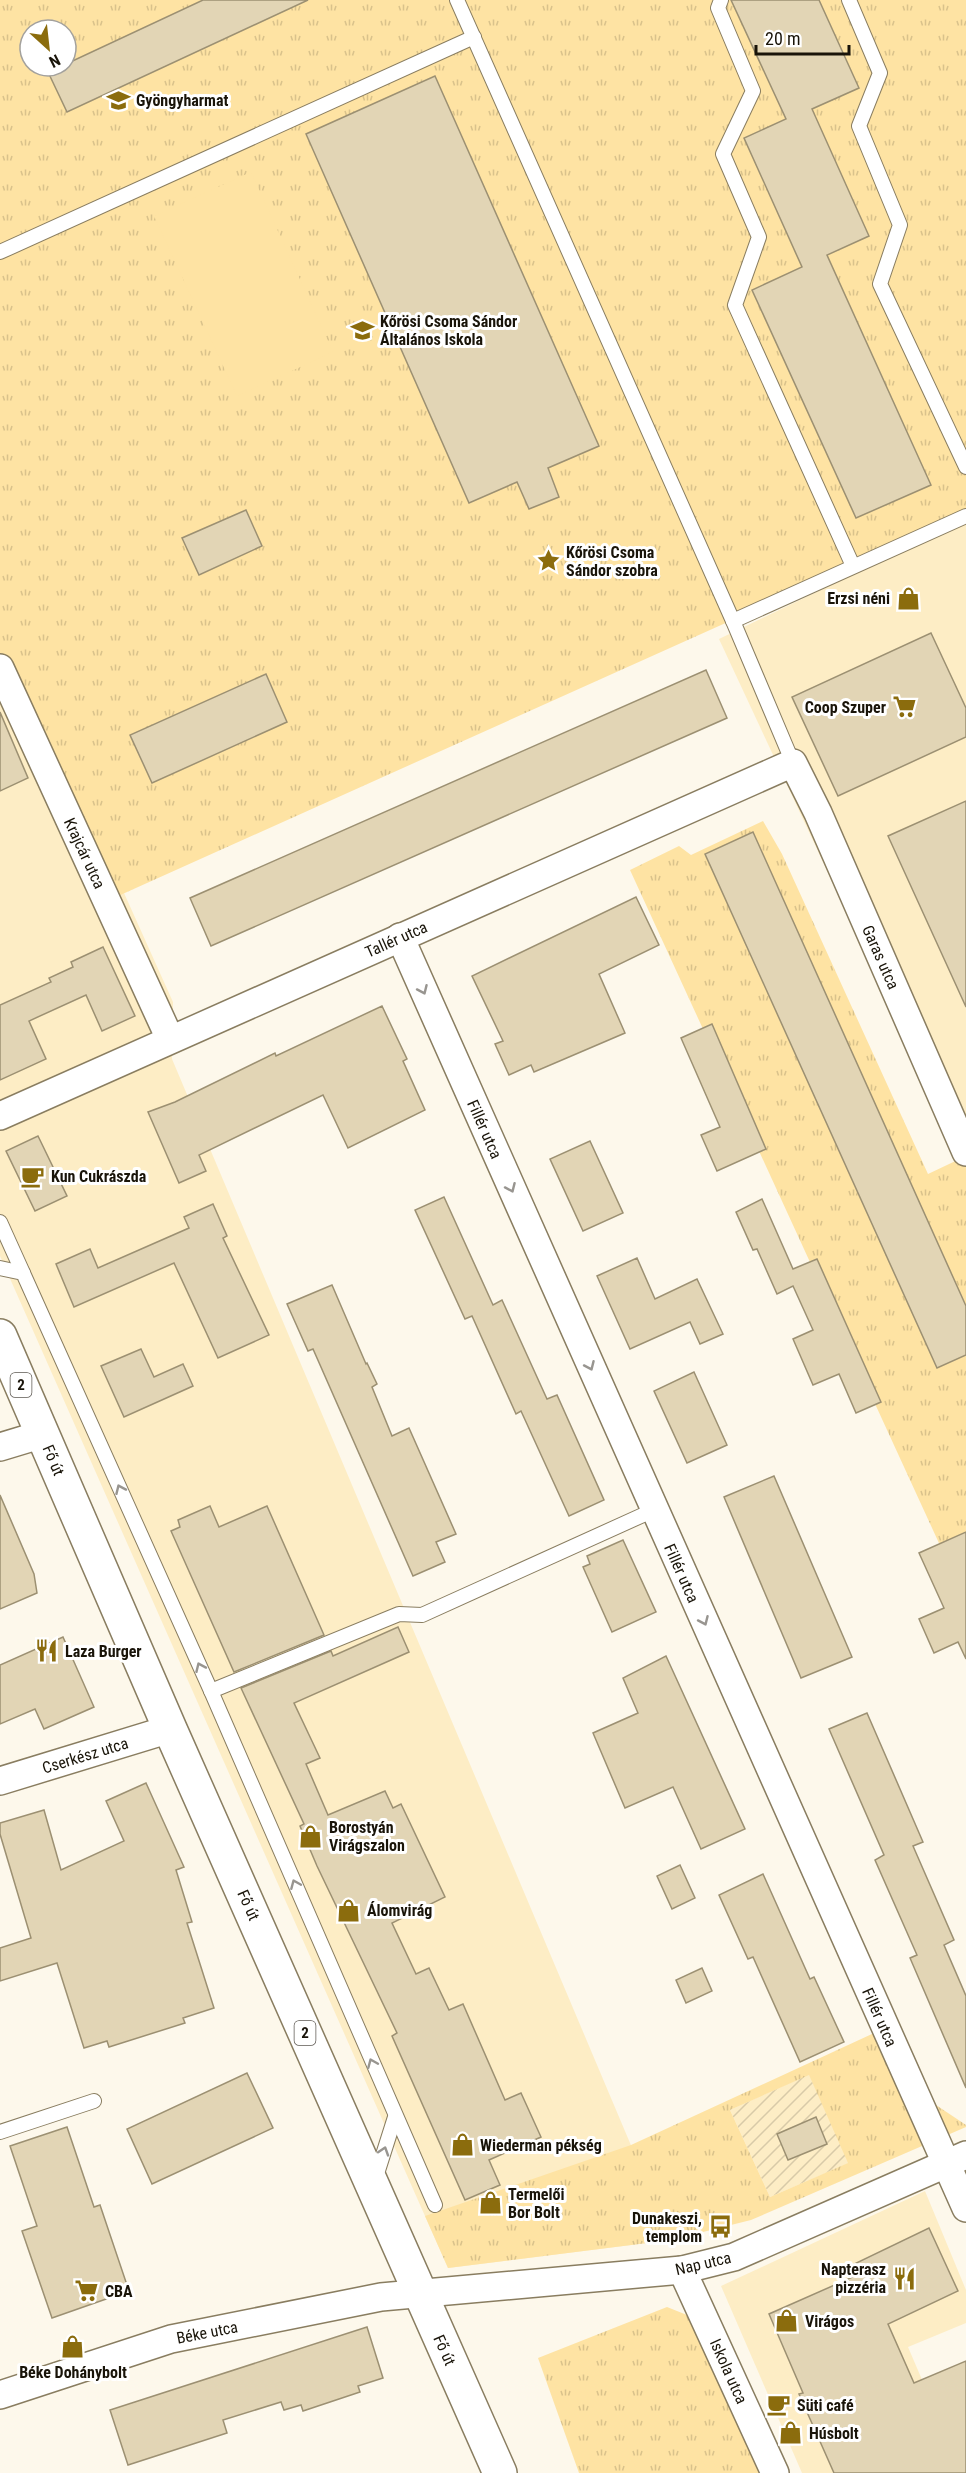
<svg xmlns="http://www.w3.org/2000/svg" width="966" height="2473" font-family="'Roboto Condensed',sans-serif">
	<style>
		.built { fill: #fdedc5 }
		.industrial { fill: url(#industrial-furrows) }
		.grass { fill: url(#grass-tufts); fill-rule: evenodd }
		.garden { fill: #fee3a3 }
		.building { fill: #e2d5b5; stroke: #9c9072; stroke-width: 1.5 }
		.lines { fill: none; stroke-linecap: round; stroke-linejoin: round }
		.service-casing { stroke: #897d60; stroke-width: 16 }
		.minor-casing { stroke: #897d60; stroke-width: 30 }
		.primary-casing { stroke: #897d60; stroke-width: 36 }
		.service { stroke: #fff; stroke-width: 14 }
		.minor { stroke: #fff; stroke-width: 27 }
		.primary { stroke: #fff; stroke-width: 33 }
		.oneway { stroke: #989590 }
		.labels { text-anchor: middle; stroke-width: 6; stroke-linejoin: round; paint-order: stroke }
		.shield { fill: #fff; stroke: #5e5a53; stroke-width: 1.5 }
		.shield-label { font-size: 15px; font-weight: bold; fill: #191409 }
		.poi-label { font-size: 16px; font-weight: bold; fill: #191409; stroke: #fff; text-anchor: start }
		.street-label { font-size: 16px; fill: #191409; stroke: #fff }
	</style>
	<defs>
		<pattern id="industrial-furrows" width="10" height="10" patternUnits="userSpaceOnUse" patternTransform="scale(1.5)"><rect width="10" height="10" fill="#fdedc5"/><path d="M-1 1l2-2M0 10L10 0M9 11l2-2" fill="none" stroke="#d8caa8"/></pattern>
		<pattern id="grass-tufts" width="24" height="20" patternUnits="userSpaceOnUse" patternTransform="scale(1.5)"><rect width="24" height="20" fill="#fee3a3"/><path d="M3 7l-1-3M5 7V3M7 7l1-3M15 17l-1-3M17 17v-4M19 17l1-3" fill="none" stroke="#d9c28b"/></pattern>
	</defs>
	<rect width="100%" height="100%" fill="#fdf8eb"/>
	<g class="built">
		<polygon points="966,520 966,1156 961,1158 719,639"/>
		<polygon points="0,617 173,1002 172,1059 671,2240 448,2268 0,1256"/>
		<polygon points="925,2191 966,2290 966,2323 908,2347 962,2473 802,2473 721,2286"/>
	</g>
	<polygon class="industrial" points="809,2074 849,2163 770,2197 730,2110"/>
	<g class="grass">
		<path d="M0,0H966V515L107,901L0,668ZM30,30H66V66H30Z"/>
		<polygon points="763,821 782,854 928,1174 966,1156 966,1602 630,870 679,846 691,855"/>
		<path d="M898,2022L936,2105L966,2125V2127L751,2220L671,2240L448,2268L425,2216L631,2145ZM809,2075L848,2163L770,2197L730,2110Z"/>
		<polygon points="667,2307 707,2323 772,2473 579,2473 538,2358"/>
	</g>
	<polygon class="garden" points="251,172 333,352 237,396 154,216"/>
	<g class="building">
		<polygon points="203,0 308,0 67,112 48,72 66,66 66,64"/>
		<polygon points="731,0 819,0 859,88 812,109 869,236 827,255 931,485 856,518 752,290 802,267 744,138 786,119"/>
		<polygon points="435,76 599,446 548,468 559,497 529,509 517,482 469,503 306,134"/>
		<polygon points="246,510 262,546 199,575 182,538"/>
		<polygon points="931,633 966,708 966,737 838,796 792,697"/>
		<polygon points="706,670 727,718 211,946 190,898"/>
		<polygon points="266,674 287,722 152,783 130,735"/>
		<polygon points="0,712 28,778 0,791"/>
		<polygon points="966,801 966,1007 888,836"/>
		<polygon points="753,832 966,1306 966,1355 937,1368 705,854"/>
		<polygon points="636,897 659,945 599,974 625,1033 534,1072 531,1065 509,1075 495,1044 503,1041 472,976"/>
		<polygon points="103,947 135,1016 102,1031 86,995 29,1021 46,1059 0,1080 0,1005 51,982 49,978 73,967 71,962"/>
		<polygon points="382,1006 407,1059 403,1061 425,1110 348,1148 323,1095 199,1155 206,1171 179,1183 148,1112 175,1102 275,1053 276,1056"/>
		<polygon points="712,1024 766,1149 717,1171 701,1135 720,1127 681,1038"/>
		<polygon points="38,1136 67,1196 35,1211 6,1151"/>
		<polygon points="590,1141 623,1213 583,1231 550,1159"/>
		<polygon points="444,1197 493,1305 502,1300 547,1399 557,1395 604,1500 569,1516 521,1411 516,1414 472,1316 465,1319 415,1210"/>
		<polygon points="762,1199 793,1269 817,1259 881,1402 856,1413 839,1374 813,1385 793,1339 813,1330 793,1286 777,1294 757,1249 753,1250 736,1212"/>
		<polygon points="213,1204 227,1236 223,1238 269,1335 218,1358 174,1263 74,1307 56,1264 90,1249 98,1268 189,1228 184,1217"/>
		<polygon points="637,1258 655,1299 697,1279 723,1334 700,1344 690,1322 630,1349 597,1276"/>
		<polygon points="332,1285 366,1364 367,1363 377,1384 372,1387 392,1436 409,1428 456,1534 436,1542 445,1562 413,1576 313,1349 308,1351 287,1304"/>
		<polygon points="141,1349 154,1377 183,1364 193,1386 124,1417 101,1366"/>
		<polygon points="694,1372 727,1445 687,1463 654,1391"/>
		<polygon points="774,1476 852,1657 801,1678 724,1497"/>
		<polygon points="0,1495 34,1574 37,1593 0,1609"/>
		<polygon points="210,1506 219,1527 267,1506 324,1635 234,1672 171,1531 180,1527 178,1520"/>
		<polygon points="966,1532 966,1659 958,1642 934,1653 919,1619 944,1608 919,1553"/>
		<polygon points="623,1540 656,1612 612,1632 583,1567 590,1564 587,1556"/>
		<polygon points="398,1627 409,1652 294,1703 320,1758 306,1764 328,1815 385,1791 393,1808 401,1804 445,1897 392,1923 416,1974 429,1968 449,2010 463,2004 505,2100 521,2093 541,2137 489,2160 500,2185 465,2200 392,2036 397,2033 317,1866 300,1826 304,1824 241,1688 331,1651 333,1656"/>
		<polygon points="63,1637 94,1707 44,1729 35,1709 0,1724 0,1665"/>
		<polygon points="666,1656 745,1829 701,1849 673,1787 625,1808 593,1733 638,1713 623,1678"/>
		<polygon points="867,1713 923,1842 913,1846 954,1940 944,1945 966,1996 966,2088 910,1958 917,1955 875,1860 884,1855 829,1729"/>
		<polygon points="146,1783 184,1867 176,1870 192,1922 187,1923 214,2008 183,2018 185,2023 109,2047 107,2041 84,2048 57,1963 0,1981 0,1948 31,1938 0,1834 0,1823 44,1810 61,1870 124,1841 106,1801"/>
		<polygon points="680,1865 695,1898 672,1909 657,1876"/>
		<polygon points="763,1874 810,1979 814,1977 844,2042 800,2062 753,1957 748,1959 719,1895"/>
		<polygon points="702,1968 712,1991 686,2003 676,1980"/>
		<polygon points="247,2073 273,2128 152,2184 127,2129"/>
		<polygon points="816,2117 827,2144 788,2160 777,2134"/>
		<polygon points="67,2127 94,2207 100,2205 129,2291 52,2318 22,2231 37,2226 10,2146"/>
		<polygon points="929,2228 958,2291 888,2324 914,2383 966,2361 966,2473 834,2473 799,2394 803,2393 769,2314 855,2276 850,2266"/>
		<polygon points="367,2327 383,2378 358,2386 360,2392 303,2411 301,2405 284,2410 281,2402 223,2420 227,2433 128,2465 110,2410"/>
	</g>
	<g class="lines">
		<defs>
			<g id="service">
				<polyline points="457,0 733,621 793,763"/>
				<polyline points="721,0 718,8 753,91 723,154 759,237 735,305 853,566"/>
				<polyline points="849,0 880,73 859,126 900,225 880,284 966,467"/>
				<polyline points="0,252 474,37"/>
				<polyline points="733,621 966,516"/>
				<polyline points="0,1222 23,1273"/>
				<polyline points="0,1268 23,1273 211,1691 435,2205"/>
				<polyline points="211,1691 399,1614 422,1615 654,1510"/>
				<polyline points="0,2132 94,2101"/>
				<polyline points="375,2180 395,2117"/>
			</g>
			<g id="minor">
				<polyline points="0,668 170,1039"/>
				<polyline points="400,937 966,2208"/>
				<polyline points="0,1116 793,763 818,813 966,1152"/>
				<polyline points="0,1447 43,1434"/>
				<polyline points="0,1781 170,1729"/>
				<polyline points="682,2270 775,2473"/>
				<polyline points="0,2395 171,2339 381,2297 682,2270 734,2257 966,2155"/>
			</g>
			<polyline id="primary" points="0,1336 170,1729 500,2473"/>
		</defs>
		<use href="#service" class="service-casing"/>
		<use href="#minor" class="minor-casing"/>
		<use href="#primary" class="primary-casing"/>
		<use href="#service" class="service"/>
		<use href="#minor" class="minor"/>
		<use href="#primary" class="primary"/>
	</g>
	<defs><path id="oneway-chevron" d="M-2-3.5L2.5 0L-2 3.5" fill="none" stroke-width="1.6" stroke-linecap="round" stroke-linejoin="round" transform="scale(1.5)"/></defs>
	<g class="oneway">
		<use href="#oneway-chevron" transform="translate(423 990) rotate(66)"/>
		<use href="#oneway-chevron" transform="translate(511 1188) rotate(66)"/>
		<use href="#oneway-chevron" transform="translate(590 1366) rotate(66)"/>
		<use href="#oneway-chevron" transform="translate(120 1489) rotate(-114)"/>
		<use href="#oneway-chevron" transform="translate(704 1621) rotate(66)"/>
		<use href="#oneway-chevron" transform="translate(200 1667) rotate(-114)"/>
		<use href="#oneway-chevron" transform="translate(295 1884) rotate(-113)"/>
		<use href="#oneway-chevron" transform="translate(372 2063) rotate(-113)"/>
		<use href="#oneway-chevron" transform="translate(384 2151) rotate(-72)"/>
	</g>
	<defs>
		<symbol id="school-bare" viewBox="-9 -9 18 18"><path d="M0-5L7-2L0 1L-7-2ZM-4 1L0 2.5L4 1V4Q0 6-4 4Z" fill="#8b6c0d" stroke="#fff" stroke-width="2.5" paint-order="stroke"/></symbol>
		<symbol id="sight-bare" viewBox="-9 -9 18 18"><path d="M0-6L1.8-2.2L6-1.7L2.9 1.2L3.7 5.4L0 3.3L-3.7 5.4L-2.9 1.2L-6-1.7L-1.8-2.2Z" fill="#8b6c0d" stroke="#fff" stroke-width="2.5" paint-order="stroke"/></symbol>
		<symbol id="shop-bare" viewBox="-9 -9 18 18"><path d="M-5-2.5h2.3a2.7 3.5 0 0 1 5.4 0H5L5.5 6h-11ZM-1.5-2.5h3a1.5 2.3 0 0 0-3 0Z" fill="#8b6c0d" stroke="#fff" stroke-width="2.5" paint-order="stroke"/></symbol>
		<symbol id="supermarket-bare" viewBox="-9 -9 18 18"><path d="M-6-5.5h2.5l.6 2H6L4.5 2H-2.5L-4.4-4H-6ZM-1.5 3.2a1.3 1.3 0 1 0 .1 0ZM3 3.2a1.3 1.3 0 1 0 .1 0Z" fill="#8b6c0d" stroke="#fff" stroke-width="2.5" paint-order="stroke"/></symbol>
		<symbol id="cafe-bare" viewBox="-9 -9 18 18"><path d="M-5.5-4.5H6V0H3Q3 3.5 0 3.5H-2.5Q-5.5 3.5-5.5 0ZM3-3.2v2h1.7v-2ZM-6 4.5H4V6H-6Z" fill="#8b6c0d" stroke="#fff" stroke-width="2.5" paint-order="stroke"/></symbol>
		<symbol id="restaurant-bare" viewBox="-9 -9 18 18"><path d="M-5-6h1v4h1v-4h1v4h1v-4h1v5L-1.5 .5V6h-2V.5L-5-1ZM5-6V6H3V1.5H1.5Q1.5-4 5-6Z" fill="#8b6c0d" stroke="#fff" stroke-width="2.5" paint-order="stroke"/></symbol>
		<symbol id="bus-bare" viewBox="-9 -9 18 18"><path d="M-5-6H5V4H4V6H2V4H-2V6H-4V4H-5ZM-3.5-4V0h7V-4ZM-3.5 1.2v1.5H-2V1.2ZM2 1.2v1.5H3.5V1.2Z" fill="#8b6c0d" stroke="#fff" stroke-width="2.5" paint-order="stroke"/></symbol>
	</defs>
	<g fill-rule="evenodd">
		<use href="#school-bare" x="102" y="84" width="33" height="33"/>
		<use href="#school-bare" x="346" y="314" width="33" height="33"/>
		<use href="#sight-bare" x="532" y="544" width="33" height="33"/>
		<use href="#shop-bare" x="892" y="582" width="33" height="33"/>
		<use href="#supermarket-bare" x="888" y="690" width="33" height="33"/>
		<use href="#cafe-bare" x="16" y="1160" width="33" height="33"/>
		<use href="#restaurant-bare" x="30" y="1634" width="33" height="33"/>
		<use href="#shop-bare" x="294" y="1820" width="33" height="33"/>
		<use href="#shop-bare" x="332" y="1894" width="33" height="33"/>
		<use href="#shop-bare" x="446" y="2128" width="33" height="33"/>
		<use href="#shop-bare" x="474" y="2186" width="33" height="33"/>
		<use href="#bus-bare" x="704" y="2210" width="33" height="33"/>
		<use href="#restaurant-bare" x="888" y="2262" width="33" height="33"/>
		<use href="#supermarket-bare" x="70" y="2274" width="33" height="33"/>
		<use href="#shop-bare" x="770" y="2304" width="33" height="33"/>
		<use href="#shop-bare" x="56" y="2330" width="33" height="33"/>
		<use href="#cafe-bare" x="762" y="2388" width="33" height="33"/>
		<use href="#shop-bare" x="774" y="2416" width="33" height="33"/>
	</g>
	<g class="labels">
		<g class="shield">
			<rect x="10.5" y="1373" width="21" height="24" rx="4.5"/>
			<rect x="294.5" y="2021" width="21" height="24" rx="4.5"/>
		</g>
		<g class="shield-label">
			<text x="21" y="1390">2</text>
			<text x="305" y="2038">2</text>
		</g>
		<g class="poi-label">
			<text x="136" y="106">Gyöngyharmat</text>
			<text x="380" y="327">Kőrösi Csoma Sándor<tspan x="380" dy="18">Általános Iskola</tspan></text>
			<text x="566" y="558">Kőrösi Csoma<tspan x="566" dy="18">Sándor szobra</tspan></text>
			<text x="890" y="604" text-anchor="end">Erzsi néni</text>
			<text x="886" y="713" text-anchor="end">Coop Szuper</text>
			<text x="51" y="1182">Kun Cukrászda</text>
			<text x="65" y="1657">Laza Burger</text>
			<text x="329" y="1833">Borostyán<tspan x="329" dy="18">Virágszalon</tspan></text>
			<text x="367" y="1916">Álomvirág</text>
			<text x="480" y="2151">Wiederman pékség</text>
			<text x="508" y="2200">Termelői<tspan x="508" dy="18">Bor Bolt</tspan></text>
			<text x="702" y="2224" text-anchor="end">Dunakeszi,<tspan x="702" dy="18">templom</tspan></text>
			<text x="886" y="2275" text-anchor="end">Napterasz<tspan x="886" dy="18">pizzéria</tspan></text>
			<text x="105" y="2297">CBA</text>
			<text x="805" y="2327">Virágos</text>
			<text x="73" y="2378" text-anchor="middle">Béke Dohánybolt</text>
			<text x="797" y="2411">Süti café</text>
			<text x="809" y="2439">Húsbolt</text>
		</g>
		<g class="street-label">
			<text transform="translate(85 853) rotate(65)" y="6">Krajcár utca</text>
			<text transform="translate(396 939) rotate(-24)" y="6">Tallér utca</text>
			<text transform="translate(881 957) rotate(66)" y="6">Garas utca</text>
			<text transform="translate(485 1129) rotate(66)" y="6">Fillér utca</text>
			<text transform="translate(54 1460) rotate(67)" y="6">Fő út</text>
			<text transform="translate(682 1573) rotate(66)" y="6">Fillér utca</text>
			<text transform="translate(85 1755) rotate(-17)" y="6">Cserkész utca</text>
			<text transform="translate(249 1905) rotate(66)" y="6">Fő út</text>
			<text transform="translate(880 2017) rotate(66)" y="6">Fillér utca</text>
			<text transform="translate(703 2263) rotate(-13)" y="6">Nap utca</text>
			<text transform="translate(207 2332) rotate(-11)" y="6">Béke utca</text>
			<text transform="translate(445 2350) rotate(66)" y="6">Fő út</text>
			<text transform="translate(729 2371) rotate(66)" y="6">Iskola utca</text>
		</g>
	</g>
	<g transform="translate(48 48) rotate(153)"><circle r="28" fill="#ffffff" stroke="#a3a19d" stroke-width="1.5"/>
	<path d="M0-4.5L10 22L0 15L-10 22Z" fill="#8b6c0d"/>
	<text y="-9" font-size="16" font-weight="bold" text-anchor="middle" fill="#191409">N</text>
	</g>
	<path d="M756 45v9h93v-9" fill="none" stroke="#191409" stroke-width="3"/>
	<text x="765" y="45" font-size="18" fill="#191409" stroke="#ffffff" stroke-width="4.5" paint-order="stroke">20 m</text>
</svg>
